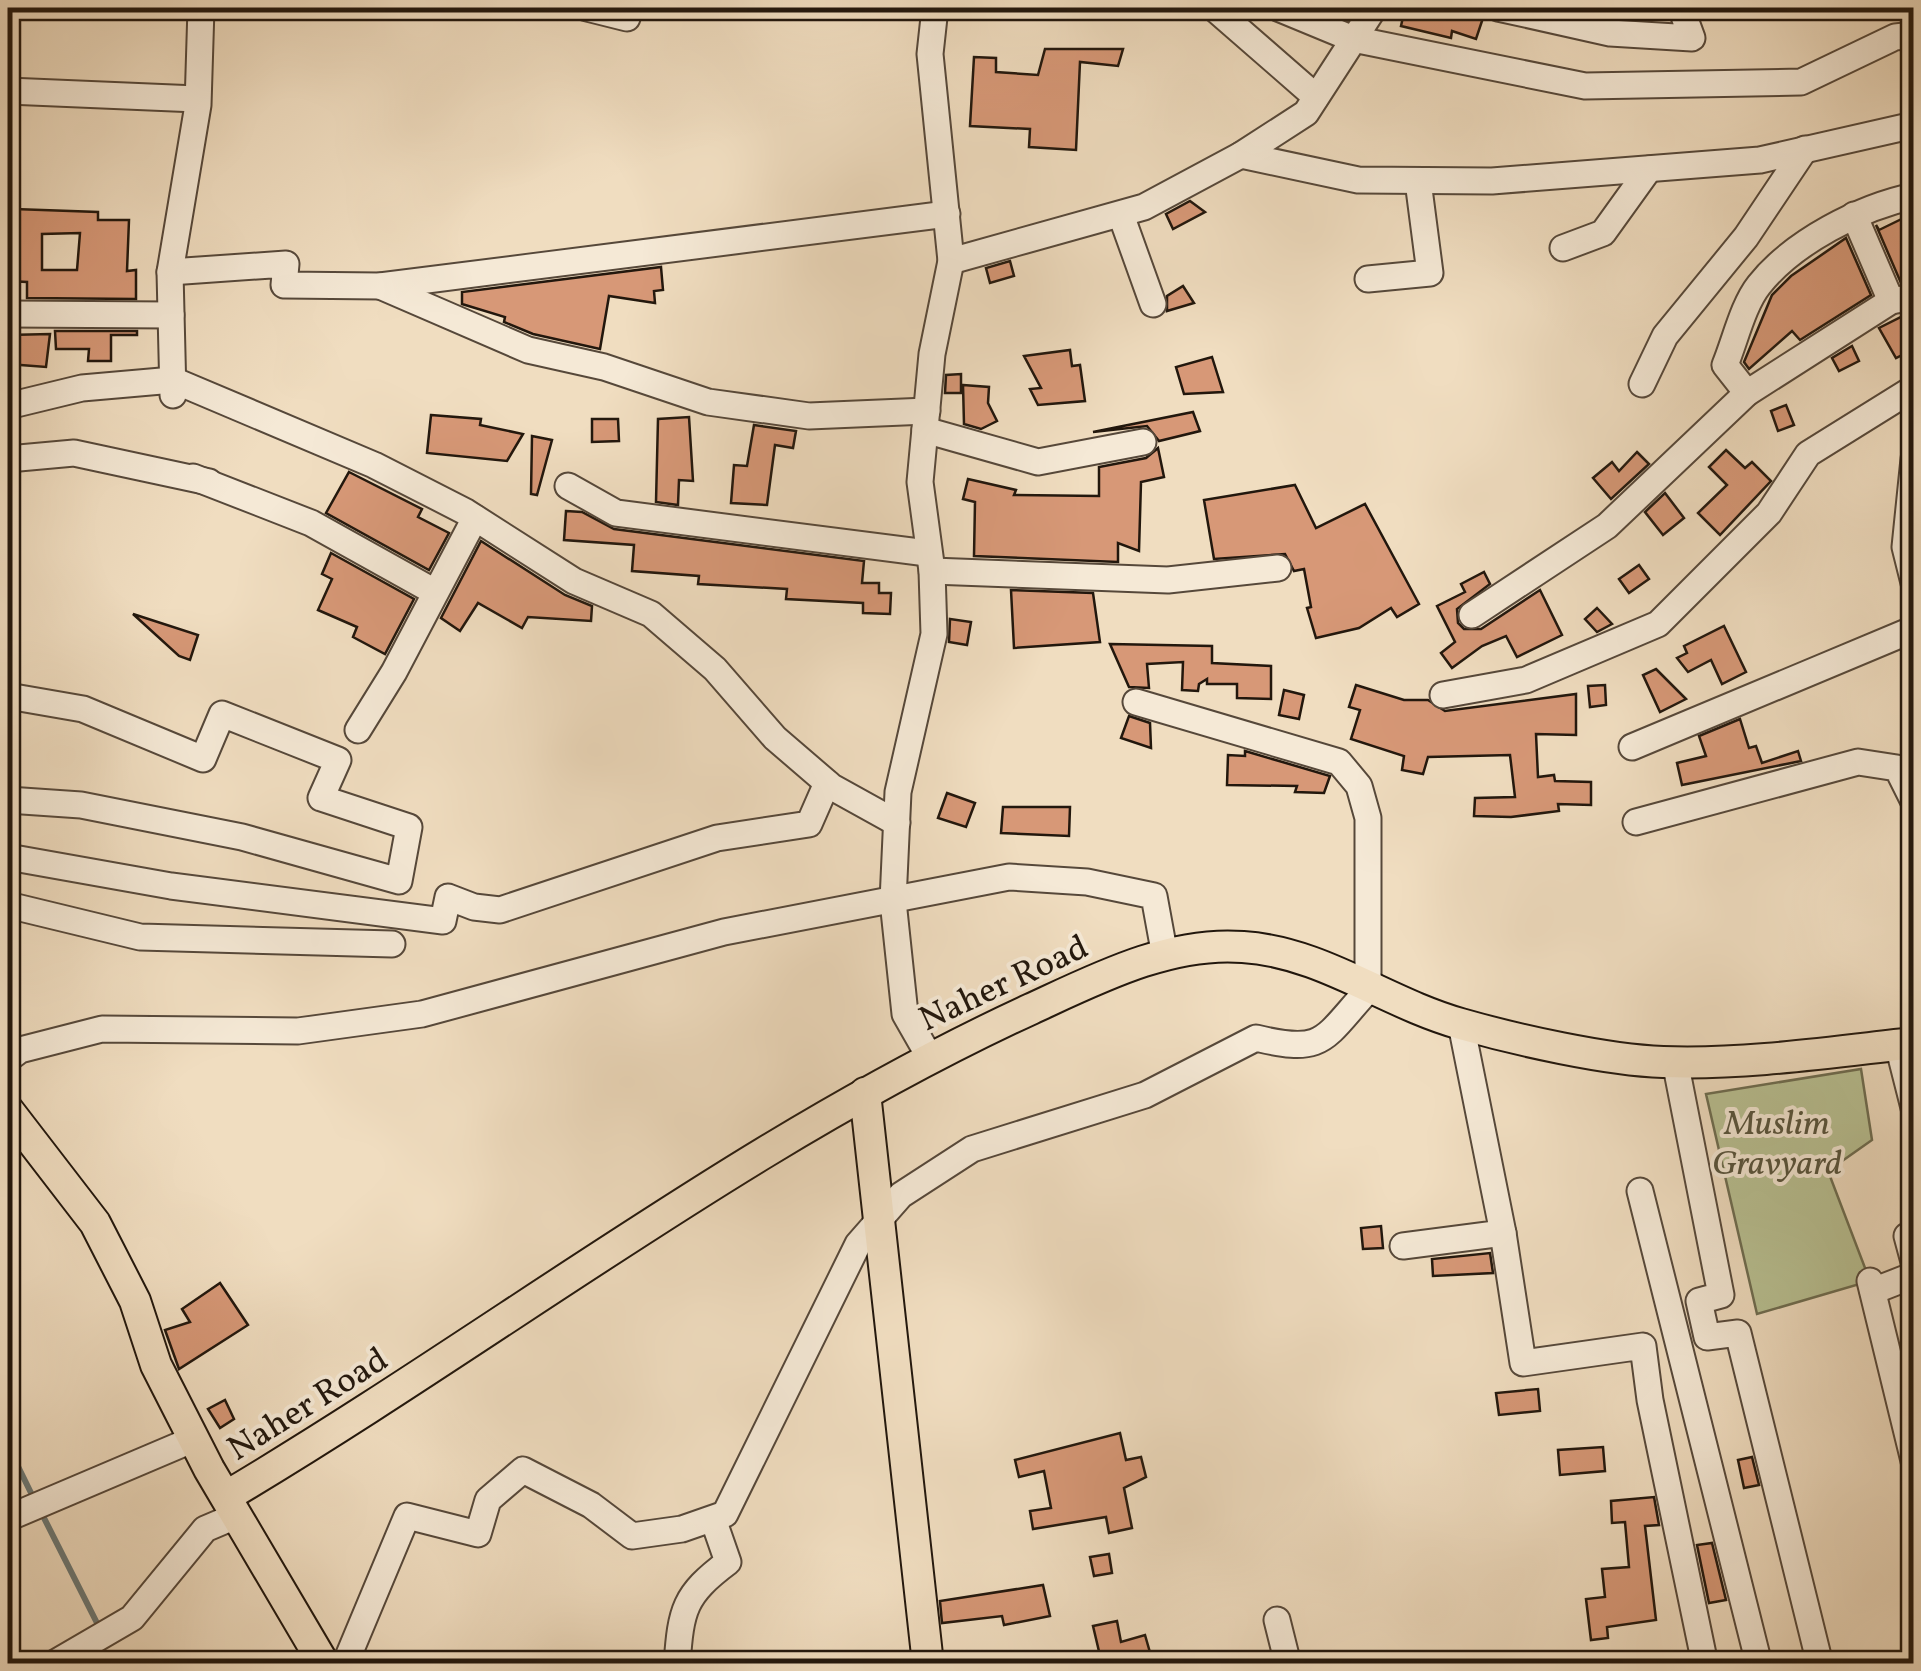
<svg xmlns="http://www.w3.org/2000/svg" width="1921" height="1671" font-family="Vollkorn,serif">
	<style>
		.green { fill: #b8c193; stroke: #6d6c50; stroke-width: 2.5 }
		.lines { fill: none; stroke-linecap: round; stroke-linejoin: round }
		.stream { stroke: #6c7976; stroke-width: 6 }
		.building { fill: #d79877; stroke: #22170d; stroke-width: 2.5; fill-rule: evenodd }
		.minor-casing { stroke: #56483a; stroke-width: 29 }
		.major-casing { stroke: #22170d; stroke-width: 34 }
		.minor { stroke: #f5e9d6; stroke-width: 25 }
		.major { stroke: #f0ddc0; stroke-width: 30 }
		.labels { text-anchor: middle; stroke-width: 8; stroke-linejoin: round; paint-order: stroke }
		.street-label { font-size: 35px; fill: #22170d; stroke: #f5e9d6 }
		.park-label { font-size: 35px; font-style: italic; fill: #56523c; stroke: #f5e9d6 }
	</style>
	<rect width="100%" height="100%" fill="#f0ddc0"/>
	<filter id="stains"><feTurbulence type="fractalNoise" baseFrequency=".002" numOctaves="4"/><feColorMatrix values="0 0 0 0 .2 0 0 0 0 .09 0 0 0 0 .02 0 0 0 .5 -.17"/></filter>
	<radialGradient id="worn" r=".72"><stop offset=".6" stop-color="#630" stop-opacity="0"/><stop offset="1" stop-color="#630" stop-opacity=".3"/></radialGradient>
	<polygon class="green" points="1861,1069 1872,1140 1828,1171 1870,1281 1757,1314 1706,1094"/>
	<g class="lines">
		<g class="stream">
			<polyline points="8,1446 34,1499"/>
			<polyline points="40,1510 98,1625"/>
		</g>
	</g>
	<g class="building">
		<polygon points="1405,8 1472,8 1484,15 1476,39 1452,31 1451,38 1401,26"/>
		<polygon points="1045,49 1123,49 1118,66 1080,62 1076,150 1029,147 1030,129 970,126 974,57 996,58 996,72 1038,75"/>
		<polygon points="1190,201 1205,212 1173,229 1166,214"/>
		<path d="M14,209L98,212V220H129L127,271L136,270V299L27,298V282L8,281ZM80,233L77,270H42V234Z"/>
		<polygon points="1914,213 1914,279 1901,283 1876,225 1879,230"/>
		<polygon points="1846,238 1871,295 1800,340 1792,331 1749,369 1744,362 1772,295 1791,276"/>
		<polygon points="1010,261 1014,276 990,283 986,268"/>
		<polygon points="661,267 663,290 654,291 655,303 609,296 600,349 533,334 504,322 505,317 462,304 462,292"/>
		<polygon points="1183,286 1194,303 1167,311 1167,296"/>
		<polygon points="1903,316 1914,335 1914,349 1896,358 1879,328"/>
		<polygon points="55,331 137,331 137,335 111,335 111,361 88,361 89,349 56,349"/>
		<polygon points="50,334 46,367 8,364 8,335"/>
		<polygon points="1852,346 1859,361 1839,371 1832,358"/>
		<polygon points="1070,350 1072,366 1080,365 1085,401 1038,405 1030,389 1041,388 1024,356"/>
		<polygon points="1212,357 1223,392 1184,394 1176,367"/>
		<polygon points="961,374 961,393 945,393 946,375"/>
		<polygon points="963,385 989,387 988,403 997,421 981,429 964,424"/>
		<polygon points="1786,405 1794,425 1778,431 1771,411"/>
		<polygon points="1193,412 1200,431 1159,441 1147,426 1093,432"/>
		<polygon points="431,415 481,419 480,425 523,434 507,461 427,453"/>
		<polygon points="689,417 693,481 679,480 678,505 656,502 658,419"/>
		<polygon points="592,419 618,419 619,441 592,442"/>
		<polygon points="754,425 796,431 793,448 775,445 767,505 731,503 734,465 747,466"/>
		<polygon points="532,436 552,440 537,495 531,494"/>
		<polygon points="1158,448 1164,477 1141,482 1139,551 1118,543 1118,562 974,556 975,502 963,499 968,479 1016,490 1014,495 1099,496 1099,467 1146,458"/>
		<polygon points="1726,450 1745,468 1752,462 1771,481 1720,535 1698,513 1727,485 1709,467"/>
		<polygon points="1637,452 1649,464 1611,499 1593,478 1612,462 1619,471"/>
		<polygon points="349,472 422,509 418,517 449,533 429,570 326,513"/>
		<polygon points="1295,485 1316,528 1365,504 1419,604 1397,617 1391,608 1359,628 1316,638 1307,608 1311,607 1304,569 1294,571 1285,554 1214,559 1204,500"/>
		<polygon points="1665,493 1684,518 1663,535 1645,512"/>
		<polygon points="566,511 582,512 614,529 864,561 862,583 879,583 879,593 891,593 890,614 863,613 863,603 786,599 787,589 698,584 699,576 632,571 634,545 564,540"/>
		<polygon points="481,541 565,595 592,606 591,621 528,617 522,628 478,603 460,631 441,618"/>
		<polygon points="331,553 414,599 385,654 353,637 357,627 318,610 332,579 322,574"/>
		<polygon points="1639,565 1649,579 1629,593 1619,579"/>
		<polygon points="1484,572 1490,584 1457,609 1458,623 1464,629 1481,629 1540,590 1562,635 1517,657 1506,636 1482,646 1452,668 1441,653 1455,642 1437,606 1465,592 1461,584"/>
		<polygon points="1011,590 1093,593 1100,642 1014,648"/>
		<polygon points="1597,608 1612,624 1597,632 1585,619"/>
		<polygon points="133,614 198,635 190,660 179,656"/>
		<polygon points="950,619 971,622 967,645 949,642"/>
		<polygon points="1724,626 1746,672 1722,684 1711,660 1688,672 1677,658 1687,653 1684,646"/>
		<polygon points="1110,644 1212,646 1212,663 1271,666 1271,699 1237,698 1237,684 1207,684 1207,679 1199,684 1198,691 1182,690 1183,662 1147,664 1149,688 1129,687"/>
		<polygon points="1656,669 1686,699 1660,712 1643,675"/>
		<polygon points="1356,685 1404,700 1428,700 1445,711 1576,694 1576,735 1536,734 1538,777 1554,775 1555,781 1591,782 1591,805 1558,804 1559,811 1511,817 1474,816 1475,798 1515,797 1510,755 1428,757 1423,774 1402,770 1404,756 1351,739 1360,710 1349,707"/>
		<polygon points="1605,685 1606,705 1590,707 1588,686"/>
		<polygon points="1284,690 1304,695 1299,719 1279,715"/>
		<polygon points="1129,716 1150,723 1151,748 1121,738"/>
		<polygon points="1740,719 1749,748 1756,746 1762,763 1798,751 1801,761 1682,785 1677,763 1706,756 1699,736"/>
		<polygon points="1245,751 1330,776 1324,793 1295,792 1297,786 1227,785 1228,755 1245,756"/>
		<polygon points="947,793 975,803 966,827 938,818"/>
		<polygon points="1003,807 1070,807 1069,836 1001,833"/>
		<polygon points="1381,1226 1383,1248 1363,1249 1361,1228"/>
		<polygon points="1490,1253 1493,1273 1433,1276 1432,1259"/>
		<polygon points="220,1283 248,1325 179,1369 165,1330 190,1322 182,1309"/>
		<polygon points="1538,1389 1540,1411 1499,1415 1496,1393"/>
		<polygon points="225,1400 234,1419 220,1428 208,1409"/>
		<polygon points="1120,1433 1126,1460 1141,1457 1146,1477 1124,1488 1132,1528 1109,1533 1106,1517 1033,1529 1030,1511 1051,1508 1044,1471 1019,1477 1015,1460"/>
		<polygon points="1603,1447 1605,1471 1560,1475 1558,1450"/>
		<polygon points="1752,1457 1759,1485 1744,1488 1738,1460"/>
		<polygon points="1654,1497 1659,1525 1645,1526 1656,1620 1607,1627 1608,1638 1591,1640 1586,1599 1605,1597 1602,1569 1629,1567 1625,1522 1612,1523 1611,1501"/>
		<polygon points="1712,1543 1726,1600 1709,1603 1697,1545"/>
		<polygon points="1109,1554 1112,1573 1094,1576 1090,1557"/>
		<polygon points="1043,1585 1050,1616 1004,1625 1002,1616 942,1623 940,1601"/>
		<polygon points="1117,1621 1121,1642 1145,1635 1151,1656 1102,1664 1093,1626"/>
	</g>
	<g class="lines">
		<defs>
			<g id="minor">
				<polyline points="587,8 627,18"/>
				<polyline points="1214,8 1316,97"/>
				<polyline points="1278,8 1353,39 1585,86 1801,82 1895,37 1914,35"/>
				<polyline points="1498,8 1610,33 1692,38 1681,8"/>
				<polyline points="8,91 197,99"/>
				<polyline points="1241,155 1358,180 1492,181 1760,160 1914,125"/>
				<polyline points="1121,215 1153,304"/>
				<polyline points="1854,215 1891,301"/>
				<polyline points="1563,248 1603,233 1649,169"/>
				<polyline points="951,261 1144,207 1241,155 1306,113 1374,8"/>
				<polyline points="170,272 286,264 284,285 380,286 947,214"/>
				<polyline points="1368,279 1430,273 1418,181"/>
				<polyline points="380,286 528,350 604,367 708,402 809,416 927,411"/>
				<polyline points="8,314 171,315"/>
				<polyline points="1642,384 1665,336 1746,237 1805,149"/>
				<path d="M1747,393L1725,365C1735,341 1743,305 1759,285C1793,242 1861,207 1914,196"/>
				<polyline points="173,395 170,272 198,105 201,8"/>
				<polyline points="8,406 82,388 173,380 374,465 466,512 574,581 651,614 715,669 775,738 832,787 897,823"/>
				<polyline points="925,430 1038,462 1143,442"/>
				<polyline points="8,459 74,453 209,482"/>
				<polyline points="1914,459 1905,547 1914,583"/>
				<polyline points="193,477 311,523 433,591"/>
				<polyline points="568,486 616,513 927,553"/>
				<polyline points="932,571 1168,580 1278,568"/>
				<polyline points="1472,615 1607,526 1747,393 1891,301 1914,297"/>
				<polyline points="1443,695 1526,680 1658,624 1769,513 1808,454 1914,388"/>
				<polyline points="8,696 83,709 203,759 222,714 338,760 321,798 409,827 399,881 242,837 81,805 8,800"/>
				<polyline points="358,730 394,672 475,518"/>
				<polyline points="1632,747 1914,629"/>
				<polyline points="1636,822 1858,762 1897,768 1914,802"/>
				<polyline points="8,857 171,886 443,921 448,897 474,907 500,910 717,838 809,824 827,783"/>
				<polyline points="8,905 140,937 392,944"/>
				<polyline points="1898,1045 1914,1108"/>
				<polyline points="929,1056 905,1014 893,901 898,792 934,634 932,571 920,482 932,354 951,261 930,54 935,8"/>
				<polyline points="8,1059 20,1050 102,1029 298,1031 422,1014 724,932 1009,877 1087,882 1154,896 1165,956"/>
				<polyline points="1675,1061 1721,1295 1699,1301 1707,1337 1738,1333 1820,1664"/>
				<polyline points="1640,1191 1759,1664"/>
				<polyline points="1503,1233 1523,1363 1643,1346 1650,1400 1705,1664"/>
				<polyline points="1914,1234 1907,1236 1914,1262"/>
				<polyline points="1403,1246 1503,1233 1461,1024"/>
				<polyline points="1870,1281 1914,1461"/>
				<polyline points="1873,1291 1914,1275"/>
				<polyline points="8,1518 194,1439"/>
				<polyline points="1277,1620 1288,1664"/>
				<polyline points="53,1664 132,1618 205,1529 238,1515"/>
				<path d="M345,1664L407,1516L478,1534L488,1500L523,1470L591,1505L632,1536L682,1529L725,1514L858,1244L901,1195L972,1149L1145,1095L1256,1038C1325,1055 1323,1039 1368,990V818L1359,786L1339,762L1136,702"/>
				<path d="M677,1664C681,1609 684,1595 728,1562L713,1519"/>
			</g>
			<g id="major">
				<polyline points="865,1093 928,1664"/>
				<polyline points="8,1110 95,1223 135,1301 156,1365 209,1469 324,1664"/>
				<path d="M227,1496C496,1336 746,1140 1031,1009C1096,979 1169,941 1243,947C1322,952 1386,1003 1461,1024C1517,1040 1606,1060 1663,1062C1745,1065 1832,1052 1914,1043"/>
			</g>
		</defs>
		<use href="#minor" class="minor-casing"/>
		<use href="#major" class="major-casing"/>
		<use href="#minor" class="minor"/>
		<use href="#major" class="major"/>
	</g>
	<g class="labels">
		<g class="street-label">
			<text transform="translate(1003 982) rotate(-25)" y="12">Naher Road</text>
			<text transform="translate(307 1403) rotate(-32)" y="12">Naher Road</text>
		</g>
		<g class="park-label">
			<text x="1777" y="1134">Muslim<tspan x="1777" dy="40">Gravyard</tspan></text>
		</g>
	</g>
	<rect width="1921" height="1671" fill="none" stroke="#f0ddc0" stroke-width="40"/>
	<rect x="10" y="10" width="1901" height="1651" fill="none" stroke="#22170d" stroke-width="5"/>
	<rect x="20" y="20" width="1881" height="1631" fill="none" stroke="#22170d" stroke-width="2.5"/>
	<rect width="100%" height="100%" filter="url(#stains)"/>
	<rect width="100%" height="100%" fill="url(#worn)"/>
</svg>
